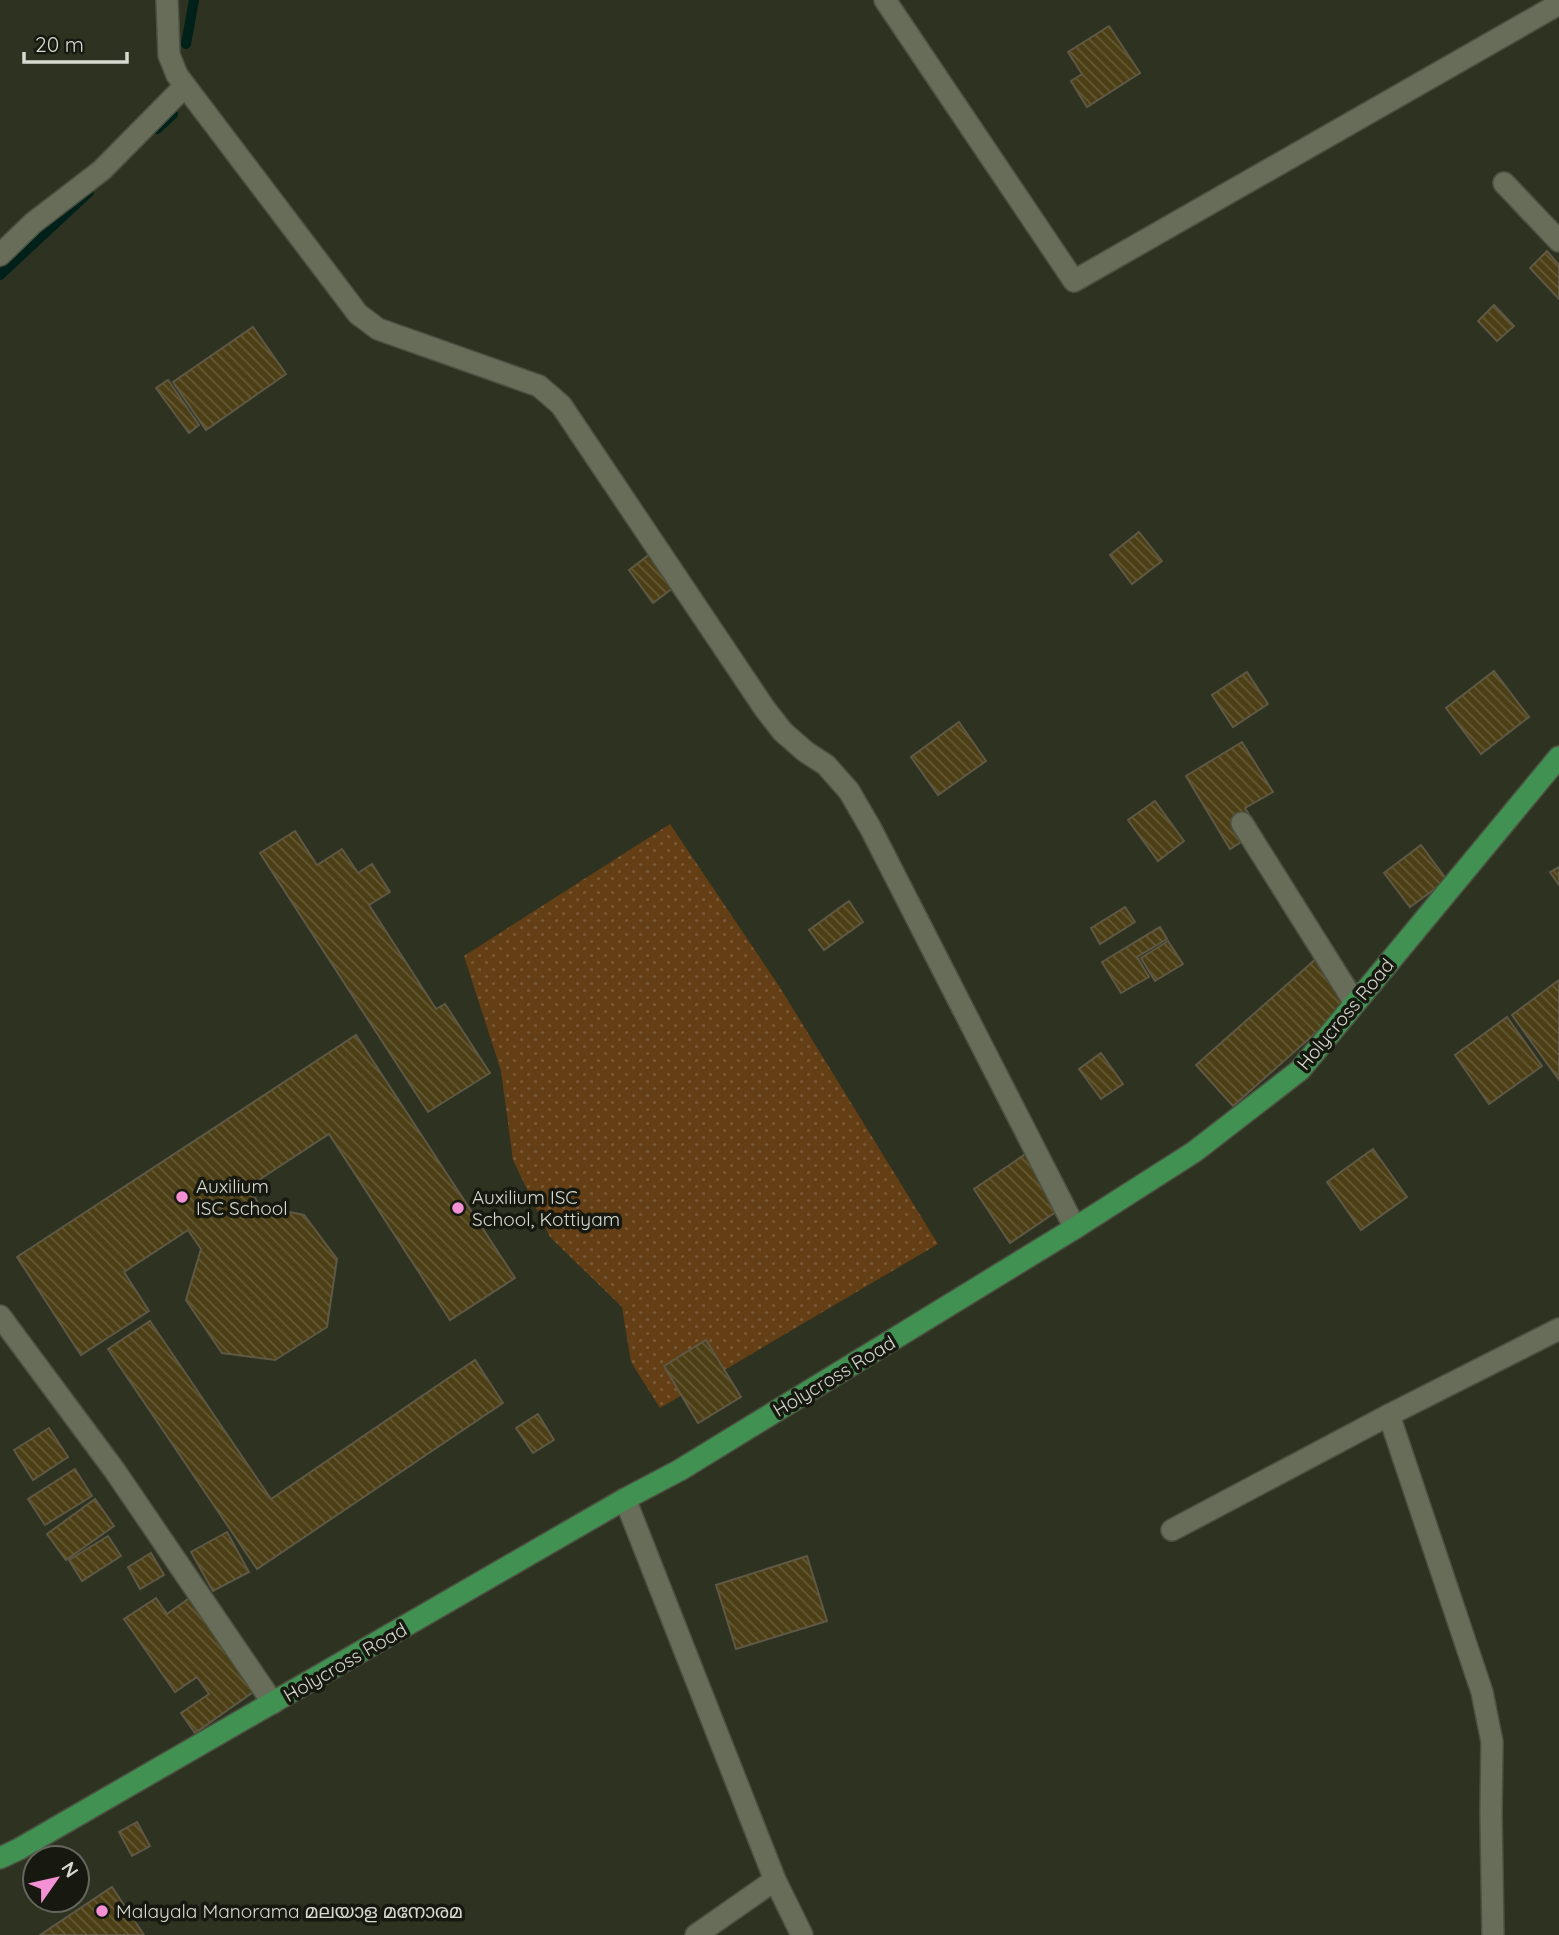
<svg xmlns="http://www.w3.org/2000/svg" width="1559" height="1935" font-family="Quicksand,'Noto Sans Malayalam',sans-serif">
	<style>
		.park { fill: url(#park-dots) }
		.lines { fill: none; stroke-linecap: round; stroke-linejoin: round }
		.stream { stroke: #00201a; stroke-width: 10 }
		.building { fill: url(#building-back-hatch); stroke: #5e5845; stroke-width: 2 }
		.minor-casing { stroke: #4c5041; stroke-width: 24 }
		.major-casing { stroke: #4c5041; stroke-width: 24 }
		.minor { stroke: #676d59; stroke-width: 21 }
		.major { stroke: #419252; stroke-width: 21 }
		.poi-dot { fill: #f491d4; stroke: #171911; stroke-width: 2.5 }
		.labels { text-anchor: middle; stroke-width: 7; stroke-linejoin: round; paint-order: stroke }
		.street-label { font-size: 19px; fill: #d7dacf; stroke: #171911 }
		.poi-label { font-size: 19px; fill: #d7dacf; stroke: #171911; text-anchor: start }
	</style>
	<defs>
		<pattern id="park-dots" width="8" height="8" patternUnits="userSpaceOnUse" patternTransform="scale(1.75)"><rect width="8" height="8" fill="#643e15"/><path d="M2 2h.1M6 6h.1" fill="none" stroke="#795936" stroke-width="1.8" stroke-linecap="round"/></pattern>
		<pattern id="building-back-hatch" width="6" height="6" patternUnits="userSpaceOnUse" patternTransform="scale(1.75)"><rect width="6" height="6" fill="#4c3f15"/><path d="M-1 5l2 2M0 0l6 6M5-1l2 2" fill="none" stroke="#655a36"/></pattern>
	</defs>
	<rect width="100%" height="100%" fill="#2e3221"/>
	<polygon class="park" points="670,824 779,986 938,1244 660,1408 631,1362 622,1307 550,1237 513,1160 501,1071 464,956"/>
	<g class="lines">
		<g class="stream">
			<polyline points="186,44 194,0"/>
			<polyline points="157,129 173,114"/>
			<polyline points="0,275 89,192"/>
		</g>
	</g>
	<g class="building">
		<polygon points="1109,26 1140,73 1087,107 1071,81 1082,74 1068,52"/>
		<polygon points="1547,251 1559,265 1559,299 1530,268"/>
		<polygon points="1494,305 1514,326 1497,341 1478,321"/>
		<polygon points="253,327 286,374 206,430 173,382"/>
		<polygon points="168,380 199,425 189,433 156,388"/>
		<polygon points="1139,532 1162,561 1132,584 1110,555"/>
		<polygon points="658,548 682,581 653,603 629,570"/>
		<polygon points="1494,671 1529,717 1481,754 1446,708"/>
		<polygon points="1247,672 1268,704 1233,727 1212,695"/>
		<polygon points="959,722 986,761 938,795 911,757"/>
		<polygon points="1242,742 1273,792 1245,808 1259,831 1230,849 1186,776"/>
		<polygon points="1155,801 1184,841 1158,861 1128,820"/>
		<polygon points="295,831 317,865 342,849 358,873 372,864 390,892 369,905 436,1009 445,1004 490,1073 428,1112 260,853"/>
		<polygon points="1421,845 1447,880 1410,907 1384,873"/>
		<polygon points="1559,867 1559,885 1550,872"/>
		<polygon points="849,901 863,922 824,950 809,930"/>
		<polygon points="1125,907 1135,922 1100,944 1091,928"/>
		<polygon points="1160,927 1167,939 1137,957 1149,977 1121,993 1102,962"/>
		<polygon points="1168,941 1183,964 1155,981 1141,958"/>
		<polygon points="1326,950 1363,991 1233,1106 1196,1065"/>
		<polygon points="1559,980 1559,1080 1512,1015"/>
		<polygon points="1507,1017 1542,1066 1489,1104 1455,1055"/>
		<polygon points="356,1035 515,1278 450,1320 329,1134 248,1187 260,1206 304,1215 337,1259 327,1327 275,1360 222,1353 186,1300 201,1249 188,1230 124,1272 149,1311 81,1355 17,1257"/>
		<polygon points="1101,1053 1123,1084 1101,1099 1079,1069"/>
		<polygon points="1373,1149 1407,1197 1361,1230 1327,1182"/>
		<polygon points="1030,1151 1066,1205 1010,1243 974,1189"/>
		<polygon points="150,1321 271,1499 475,1360 503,1403 257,1569 108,1349"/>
		<polygon points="706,1340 741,1397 698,1423 664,1366"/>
		<polygon points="538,1414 554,1440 533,1453 516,1428"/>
		<polygon points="49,1428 68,1457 33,1480 14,1450"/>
		<polygon points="75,1469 92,1496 45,1525 28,1499"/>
		<polygon points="95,1499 114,1526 66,1560 47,1534"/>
		<polygon points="227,1532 249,1572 213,1591 191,1552"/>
		<polygon points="108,1536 121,1556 82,1581 69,1560"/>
		<polygon points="151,1553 164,1575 140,1589 128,1567"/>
		<polygon points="807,1556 827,1621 736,1649 716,1585"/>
		<polygon points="191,1597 256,1690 195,1733 181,1713 209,1694 197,1677 175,1692 124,1619 156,1598 167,1614"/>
		<polygon points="137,1822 150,1846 132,1856 119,1832"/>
		<polygon points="112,1887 144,1935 40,1935"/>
	</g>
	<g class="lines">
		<defs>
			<g id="minor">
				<polyline points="167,0 169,55 177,75 358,314 378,329 539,386 561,405 765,709 783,732 806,752 826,765 849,791 871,829 1075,1228"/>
				<polyline points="885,0 1074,281 1559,4"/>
				<polyline points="1504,183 1559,241"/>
				<polyline points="0,255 33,223 102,170 185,86"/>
				<polyline points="1242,823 1355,1003"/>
				<polyline points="0,1316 115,1471 273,1703"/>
				<polyline points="1389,1415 1482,1692 1492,1742 1491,1813 1493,1935"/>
				<polyline points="625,1499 775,1880 802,1935"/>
				<polyline points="1172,1530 1389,1415 1559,1329"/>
				<polyline points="696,1935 775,1880"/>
			</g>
			<polyline id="major" points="0,1858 19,1849 625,1499 680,1470 1075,1228 1194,1152 1300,1070 1559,757"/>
		</defs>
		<use href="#minor" class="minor-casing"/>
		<use href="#major" class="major-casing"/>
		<use href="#minor" class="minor"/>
		<use href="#major" class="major"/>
	</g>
	<g class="poi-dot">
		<circle cx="182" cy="1197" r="7"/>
		<circle cx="458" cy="1208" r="7"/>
		<circle cx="102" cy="1911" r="7"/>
	</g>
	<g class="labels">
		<g class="street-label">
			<text transform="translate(1345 1014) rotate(-50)" y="7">Holycross Road</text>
			<text transform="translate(834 1376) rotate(-31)" y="7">Holycross Road</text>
			<text transform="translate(345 1662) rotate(-30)" y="7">Holycross Road</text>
		</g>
		<g class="poi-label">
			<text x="196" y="1193">Auxilium<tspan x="196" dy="22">ISC School</tspan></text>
			<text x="472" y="1204">Auxilium ISC<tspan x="472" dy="22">School, Kottiyam</tspan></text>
			<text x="116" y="1918">Malayala Manorama മലയാള മനോരമ</text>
		</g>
	</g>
	<g transform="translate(56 1879) rotate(56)"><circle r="33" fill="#171911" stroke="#64665d" stroke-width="2"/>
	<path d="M0-5L12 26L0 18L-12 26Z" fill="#f491d4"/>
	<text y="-10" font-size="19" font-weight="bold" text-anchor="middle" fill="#d7dacf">N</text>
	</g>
	<path d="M24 52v10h103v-10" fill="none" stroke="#d7dacf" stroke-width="3.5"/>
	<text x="35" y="52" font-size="21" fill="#d7dacf" stroke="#171911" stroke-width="5" paint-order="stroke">20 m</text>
</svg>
